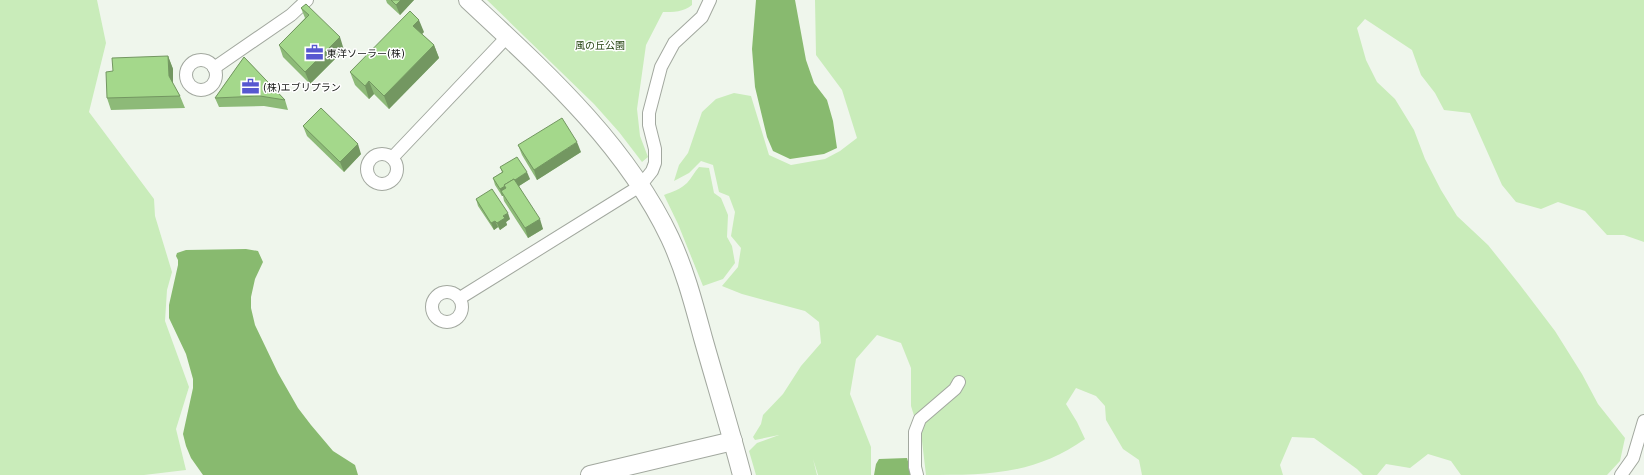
<svg xmlns="http://www.w3.org/2000/svg" width="1644" height="475" font-family="'DejaVu Sans','Noto Sans JP',sans-serif">
	<style>
		.green { fill: #c9ecba }
		.water { fill: #88ba6f }
		.lines { fill: none; stroke-linecap: round; stroke-linejoin: round }
		.street-casing { stroke: #a2a89f; stroke-width: 14 }
		.secondary-casing { stroke: #a2a89f; stroke-width: 20 }
		.street { stroke: #fff; stroke-width: 12 }
		.secondary { stroke: #fff; stroke-width: 18 }
		.wall { fill: #8dba78 }
		.shaded-wall { fill: #739761 }
		.building { fill: #a4d88b; stroke: #739761 }
		.labels { text-anchor: middle; stroke-width: 3; stroke-linejoin: round; paint-order: stroke }
		.park-label { font-size: 10px; fill: #193a04; stroke: #fff }
		.poi-label { font-size: 10px; fill: #171916; stroke: #fff; text-anchor: start }
	</style>
	<rect width="100%" height="100%" fill="#eff6ec"/>
	<g class="green">
		<polygon points="0,0 97,0 106,43 89,112 154,199 155,216 172,272 167,290 165,321 189,387 176,429 186,470 144,475 0,475"/>
		<path d="M487,0H692V5C684,12 673,12 663,12L646,45L637,109L640,136L648,157L642,162L619,132L594,104Z"/>
		<path d="M815,0H1644V242L1624,235H1607L1585,211L1558,202L1541,209L1516,202L1502,185L1470,113L1444,110L1435,93L1421,75L1412,50L1365,19L1357,28L1366,60L1377,82L1395,99L1414,130L1425,159L1441,190L1457,216L1488,245L1520,285L1555,331L1582,374L1598,404L1625,438L1620,461L1607,475H1461L1451,461L1428,454L1410,468L1386,464L1377,475H1363L1357,469L1314,438L1292,437L1280,465L1283,475H1142L1139,460L1123,449L1106,420L1105,406L1096,396L1076,388L1066,404L1077,422L1085,439C1034,475 987,475 926,475L922,441L911,406V368L901,343L877,335L856,359L850,394L871,447V475H818L813,459L817,475H756L749,451L757,443L779,435L755,440L753,437L761,424L763,415L783,394L801,366L821,343L819,322L805,311L742,294L722,286L738,267L741,248L731,236L735,212L729,196L719,192L713,165L701,161L689,173L674,181L679,165L688,153L702,112L716,99L734,93L751,96L769,155L791,165L825,159L840,151L857,138L842,90L816,55Z"/>
		<path d="M699,167L709,168L714,193L721,198L728,215L727,237L732,246L735,263L723,279L703,286L678,224L664,195C672,192 681,189 687,183C692,178 694,172 699,167Z"/>
	</g>
	<g class="water">
		<polygon points="756,0 795,0 806,60 814,83 827,100 833,121 837,148 824,154 790,159 773,151 767,137 755,87 752,49"/>
		<polygon points="246,249 258,251 263,262 255,279 251,297 251,308 255,325 278,373 298,408 311,425 333,451 355,465 358,475 203,475 191,458 186,446 183,434 193,388 193,379 186,354 169,318 169,305 178,265 178,260 176,256 177,253 186,250"/>
		<polygon points="907,458 912,475 874,475 876,464 879,459"/>
	</g>
	<g class="lines">
		<defs>
			<g id="street">
				<circle cx="201" cy="75" r="15"/>
				<polyline points="214,68 291,15 307,0"/>
				<circle cx="382" cy="169" r="15"/>
				<polyline points="392,158 507,37"/>
				<circle cx="447" cy="307" r="15"/>
				<polyline points="460,298 640,186 652,171 655,163 655,149 649,125 649,113 661,67 674,43 702,17 710,0"/>
				<polyline points="917,475 915,467 915,432 920,419 955,389 959,382"/>
				<polyline points="1621,475 1633,458 1644,421"/>
			</g>
			<g id="secondary">
				<path d="M468,0C544,71 625,143 670,238C685,270 694,305 703,338C716,384 730,429 742,475"/>
				<polyline points="590,475 733,441"/>
			</g>
		</defs>
		<use href="#street" class="street-casing"/>
		<use href="#secondary" class="secondary-casing"/>
		<use href="#street" class="street"/>
		<use href="#secondary" class="secondary"/>
	</g>
	<g class="wall">
		<polygon points="386,0 414,0 400,15 387,3"/>
		<polygon points="306,4 344,50 310,84 283,57 279,45 305,18 301,8"/>
		<polygon points="424,32 422,34 434,45 439,58 389,109 374,94 369,99 355,85 350,72"/>
		<polygon points="168,56 173,69 173,84 180,96 185,108 111,110 107,98 113,71"/>
		<polygon points="244,57 285,100 288,110 264,106 219,107 215,98"/>
		<polygon points="303,126 361,154 344,172 307,136"/>
		<polygon points="518,145 581,152 537,180 522,155"/>
		<polygon points="500,167 530,179 519,186 543,229 528,238 504,201 503,196 502,196 495,185 493,178 502,172"/>
		<polygon points="476,199 510,219 506,222 507,225 500,230 498,227 494,230 478,206"/>
	</g>
	<g class="shaded-wall">
		<polygon points="401,0 414,0 400,15 396,5"/>
		<polygon points="419,20 424,32 418,38 413,26"/>
		<polygon points="340,37 344,50 310,84 305,72"/>
		<polygon points="434,45 439,58 389,109 384,96"/>
		<polygon points="168,56 173,69 173,88 169,76"/>
		<polygon points="369,81 374,94 369,99 365,86"/>
		<polygon points="577,142 581,152 537,180 534,170"/>
		<polygon points="358,144 361,154 344,172 340,162"/>
		<polygon points="527,172 530,179 508,193 505,186"/>
		<polygon points="505,186 507,193 501,191 503,196 502,196 500,189"/>
		<polygon points="508,213 510,219 506,222 507,225 500,230 497,223 503,216"/>
		<polygon points="540,219 543,229 528,238 525,228"/>
		<polygon points="495,221 498,227 494,230 491,223"/>
	</g>
	<g class="building">
		<polygon points="391,0 401,0 396,5"/>
		<polygon points="306,4 340,37 305,72 279,45 309,15 301,8"/>
		<polygon points="410,11 419,20 413,26 434,45 384,96 369,81 365,86 350,72"/>
		<polygon points="168,56 169,76 180,96 107,98 106,72 113,71 112,58"/>
		<polygon points="244,57 285,100 260,96 215,98"/>
		<polygon points="321,108 358,144 340,162 303,126"/>
		<polygon points="562,118 577,142 534,170 518,145"/>
		<polygon points="517,157 527,172 515,180 514,179 504,185 505,186 500,189 493,178 503,172 500,167"/>
		<polygon points="514,179 540,219 525,228 501,191 506,188 504,185"/>
		<polygon points="492,189 508,213 503,216 505,218 497,223 495,221 491,223 476,199"/>
	</g>
	<defs>
		<symbol id="office-bare" viewBox="-9 -9 18 18"><path d="M-6-3h4V-5.5h4V-3h4V5H-6ZM-1-4.5V-3h2v-1.5ZM-6 0V1H6V0Z" fill="#5758d0" stroke="#fff" stroke-width="2.5" paint-order="stroke"/></symbol>
	</defs>
	<g fill-rule="evenodd">
		<use href="#office-bare" x="302" y="40" width="25" height="25"/>
		<use href="#office-bare" x="238" y="74" width="25" height="25"/>
	</g>
	<g class="labels">
		<g class="park-label">
			<text x="600" y="49">風の丘公園</text>
		</g>
		<g class="poi-label">
			<text x="327" y="57">東洋ソーラー(株)</text>
			<text x="263" y="91">(株)エブリプラン</text>
		</g>
	</g>
</svg>
